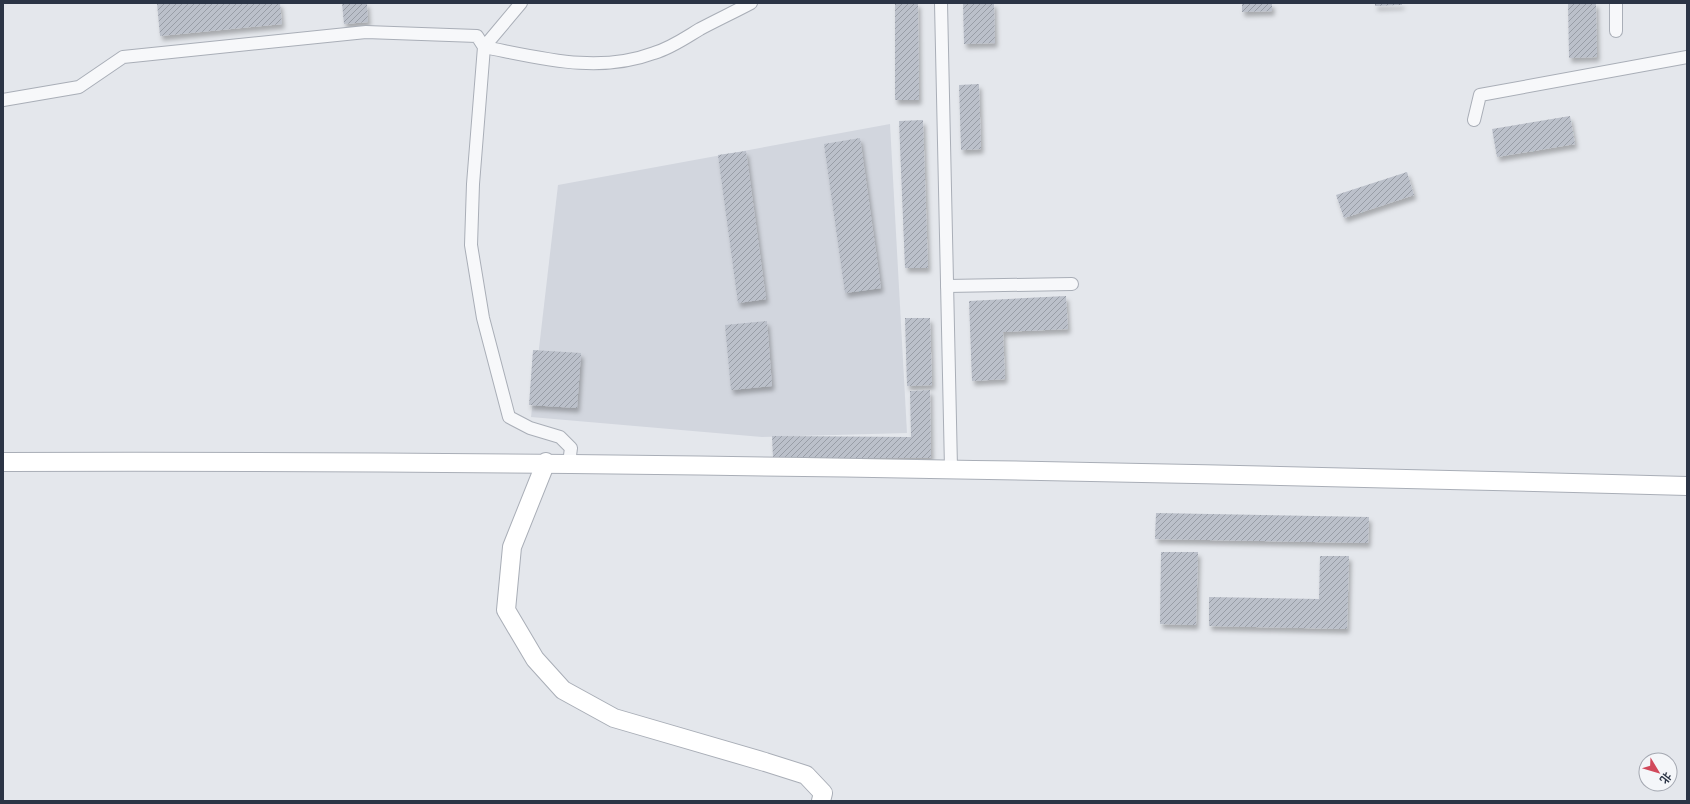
<svg xmlns="http://www.w3.org/2000/svg" width="1690" height="804" font-family="'Nunito Sans','Noto Sans SC',sans-serif">
	<style>
		.built { fill: #d2d6de }
		.building { fill: url(#building-hatch); filter: url(#shadow) }
		.lines { fill: none; stroke-linecap: round; stroke-linejoin: round }
		.street-casing { stroke: #a9aeb7; stroke-width: 14 }
		.secondary-casing { stroke: #a9aeb7; stroke-width: 20 }
		.street { stroke: #f7f8fa; stroke-width: 12 }
		.secondary { stroke: #fff; stroke-width: 18 }
	</style>
	<defs>
		<pattern id="building-hatch" width="6" height="6" patternUnits="userSpaceOnUse"><rect width="6" height="6" fill="#bbc0ca"/><path d="M-1 1l2-2M0 6l6-6M5 7l2-2" fill="none" stroke="#989da6"/></pattern>
		<filter id="shadow"><feDropShadow dx="2.5" dy="4.5" stdDeviation="2" flood-color="#0004"/></filter>
	</defs>
	<rect width="100%" height="100%" fill="#e4e7ec"/>
	<polygon class="built" points="890,124 907,433 762,437 531,417 558,185"/>
	<g class="building">
		<polygon points="157,3 280,3 282,24 160,36"/>
		<polygon points="342,3 367,3 368,22 344,24"/>
		<polygon points="895,3 918,3 919,100 895,100"/>
		<polygon points="963,3 994,3 995,43 964,44"/>
		<polygon points="1242,3 1272,3 1272,11 1242,12"/>
		<polygon points="1375,3 1402,3 1402,5 1375,6"/>
		<polygon points="1568,3 1596,3 1597,57 1569,58"/>
		<polygon points="979,84 981,149 961,150 959,85"/>
		<polygon points="1570,116 1575,144 1497,157 1492,129"/>
		<polygon points="923,120 928,268 905,268 899,121"/>
		<polygon points="860,138 881,288 845,293 824,144"/>
		<polygon points="746,151 766,299 738,303 718,155"/>
		<polygon points="1407,172 1414,195 1344,218 1336,195"/>
		<polygon points="1066,296 1068,329 1003,332 1005,379 972,381 969,301"/>
		<polygon points="905,318 930,318 932,385 907,386"/>
		<polygon points="767,321 772,386 731,390 725,325"/>
		<polygon points="533,350 581,353 577,408 529,405"/>
		<polygon points="930,390 931,458 773,458 772,436 911,437 910,391"/>
		<polygon points="1156,513 1369,517 1368,543 1155,539"/>
		<polygon points="1161,552 1198,552 1196,625 1160,624"/>
		<polygon points="1320,556 1349,556 1347,629 1209,626 1209,597 1319,599"/>
	</g>
	<g class="lines">
		<defs>
			<g id="street">
				<polyline points="941,3 951,468"/>
				<polyline points="1616,3 1616,31"/>
				<path d="M484,47C541,58 598,74 654,53C671,48 685,38 700,29C717,20 734,12 751,3"/>
				<polyline points="484,47 521,3"/>
				<polyline points="3,100 79,87 123,57 366,32 477,36 484,47 473,184 471,245 483,318 509,417 530,428 560,437 571,448 569,463"/>
				<polyline points="1474,120 1480,95 1687,57"/>
				<polyline points="947,286 1072,284"/>
			</g>
			<g id="secondary">
				<path d="M3,462C565,460 1126,471 1687,486"/>
				<polyline points="546,462 512,547 506,610 535,659 563,690 614,718 765,762 806,775 823,793 821,801"/>
			</g>
		</defs>
		<use href="#street" class="street-casing"/>
		<use href="#secondary" class="secondary-casing"/>
		<use href="#street" class="street"/>
		<use href="#secondary" class="secondary"/>
	</g>
	<rect width="1690" height="804" fill="none" stroke="#2b3445" stroke-width="8"/>
	<g transform="translate(1658 772) rotate(128)"><circle r="19" fill="#f4f6f9" stroke="#a4a8b1"/>
	<path d="M0-3L7 15L0 10L-7 15Z" fill="#d1495b"/>
	<text y="-6" font-size="11" font-weight="bold" text-anchor="middle" fill="#2b3445">北</text>
	</g>
</svg>
